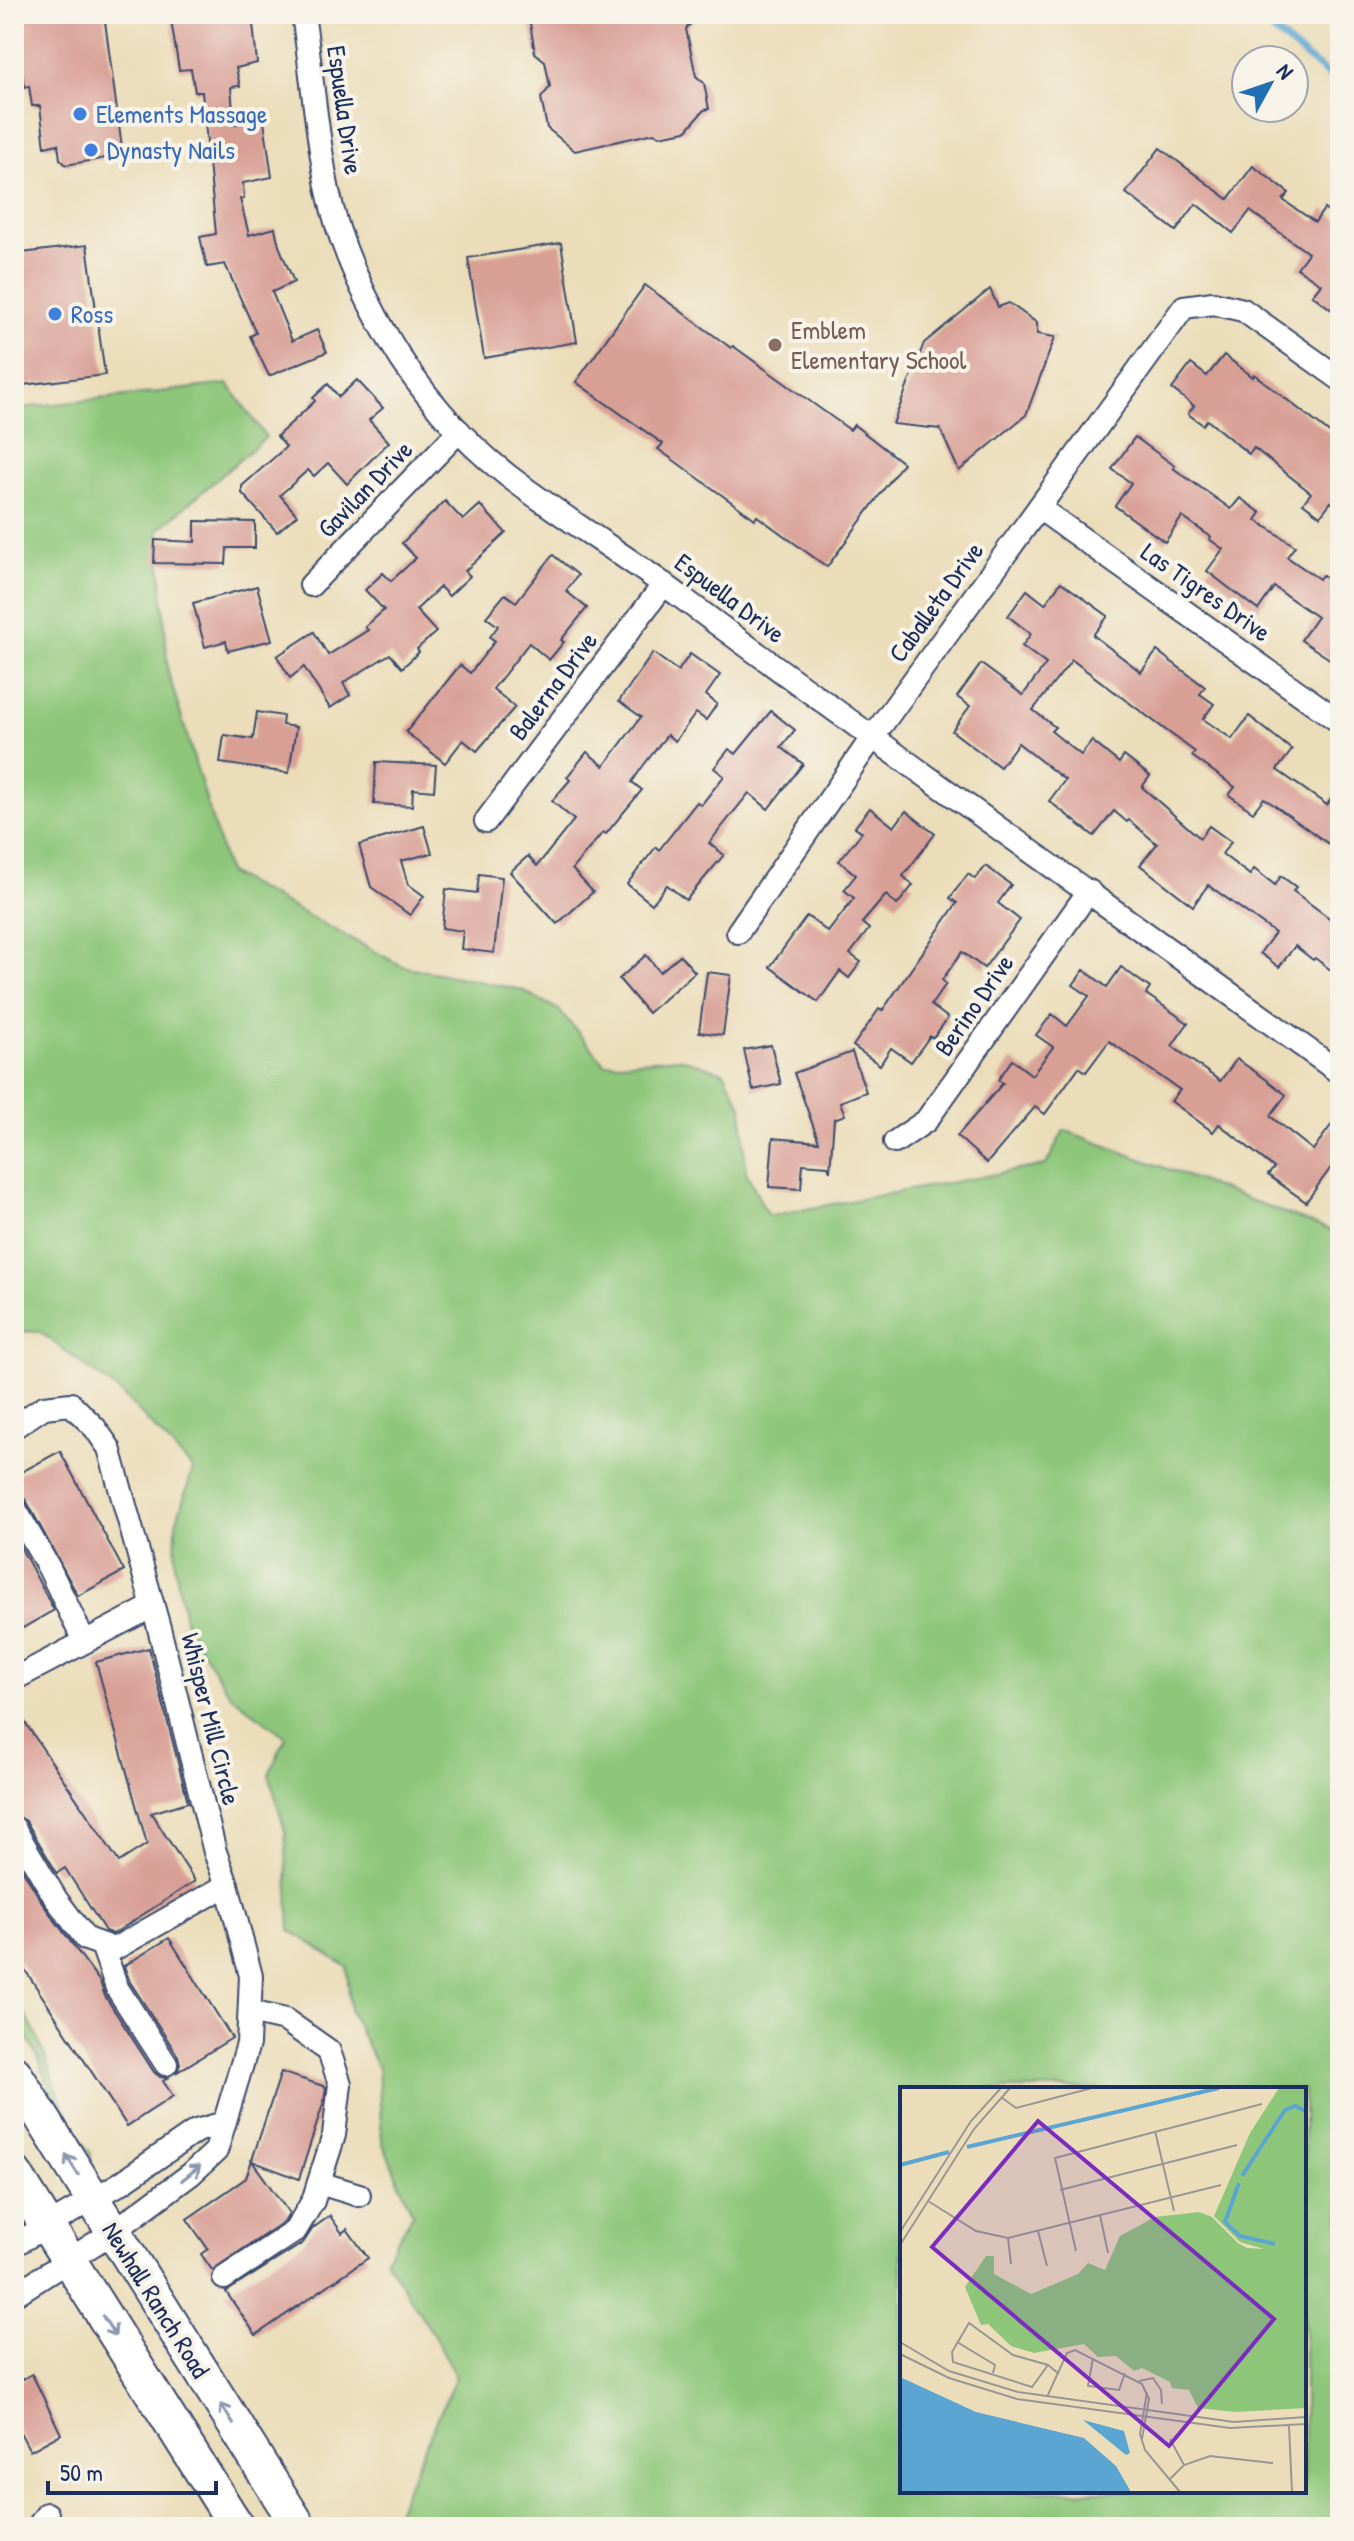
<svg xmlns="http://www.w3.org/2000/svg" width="1354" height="2541" font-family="'Patrick Hand',sans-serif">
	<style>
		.green { fill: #8dc679; stroke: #547a6c; stroke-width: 2; fill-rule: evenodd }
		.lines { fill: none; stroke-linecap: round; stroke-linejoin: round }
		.stream { stroke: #5aa5d2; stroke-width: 7 }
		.building { fill: #d89f95 }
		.street-casing { stroke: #3a496c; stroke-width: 26 }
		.primary-casing { stroke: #3a496c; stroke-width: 38 }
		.street { stroke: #fff; stroke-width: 22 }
		.primary { stroke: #fff; stroke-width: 34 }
		.oneway { stroke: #8d97ae }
		.shop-dot { fill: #3f7fe0; stroke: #f7f3e8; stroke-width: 3 }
		.education-dot { fill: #8d6e63; stroke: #f7f3e8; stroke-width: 3 }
		.labels { text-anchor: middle; stroke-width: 8; stroke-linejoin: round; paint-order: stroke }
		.street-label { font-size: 26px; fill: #1b2f5e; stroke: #f7f3e8 }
		.shop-label { font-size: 26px; fill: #366cbe; stroke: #f7f3e8; text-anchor: start }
		.education-label { font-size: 26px; fill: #785e54; stroke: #f7f3e8; text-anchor: start }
		.inset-river { fill: none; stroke: #5aa5d2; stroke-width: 4 }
		.inset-road { fill: none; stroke: #989795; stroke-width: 2 }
		.view { fill: #7b2cbf; fill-opacity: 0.15; stroke: #7b2cbf; stroke-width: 4 }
		.inset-edge { fill: none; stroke: #1b2f5e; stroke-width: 4 }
	</style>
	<rect width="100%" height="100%" fill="#f7f3e8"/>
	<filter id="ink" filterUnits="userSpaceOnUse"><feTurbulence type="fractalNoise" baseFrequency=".0125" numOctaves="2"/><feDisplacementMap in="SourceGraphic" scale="16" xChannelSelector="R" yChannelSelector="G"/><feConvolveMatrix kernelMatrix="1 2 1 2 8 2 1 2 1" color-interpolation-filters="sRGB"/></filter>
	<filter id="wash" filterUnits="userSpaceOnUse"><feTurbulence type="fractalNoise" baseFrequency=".006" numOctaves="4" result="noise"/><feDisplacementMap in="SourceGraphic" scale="32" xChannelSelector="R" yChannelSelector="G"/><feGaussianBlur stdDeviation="1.8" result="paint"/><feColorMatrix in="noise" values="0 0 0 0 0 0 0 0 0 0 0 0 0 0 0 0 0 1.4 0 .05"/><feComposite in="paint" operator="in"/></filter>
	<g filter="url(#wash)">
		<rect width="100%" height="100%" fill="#ebddb9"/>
		<g class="green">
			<path d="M228,384L266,437L158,530L168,672L228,873L402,966L522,990L559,1010L605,1064L679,1058L724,1072L742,1106L746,1172L768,1216L1046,1165L1064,1130L1340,1234V2527H389L456,2377L433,2334L385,2259L413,2214L382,2142L378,2068L350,2011L347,1967L290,1930L285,1831L269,1774L286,1737L230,1695L186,1625L175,1567L176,1523L193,1469L121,1393L40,1332L14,1331V409ZM902,2089H1304V2491H902Z"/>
			<polygon points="24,2012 36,2034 69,2119 91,2153 91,2159 51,2092 39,2059 16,2017"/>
		</g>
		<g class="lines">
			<polyline class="stream" points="1252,14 1340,84"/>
		</g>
		<g id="blocks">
			<g class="building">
				<polygon points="14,14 104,14 123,155 66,165 60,159 58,144 45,147 40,106 32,106 29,86 24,87"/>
				<polygon points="170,14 252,14 257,63 236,68 240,86 231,87 234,124 264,121 272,177 243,183 244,199 240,199 249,235 275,228 279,246 294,282 272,292 292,341 317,330 327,352 269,376 250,336 256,333 225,264 207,267 200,237 216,234 202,92 195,92 191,69 179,70"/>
				<polygon points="537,14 699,14 686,29 696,76 704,83 709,109 704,110 686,131 659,136 654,133 575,151 547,128 541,98 550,87 545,61 535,53 530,23"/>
				<polygon points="1160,148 1228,199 1253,166 1289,193 1283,200 1315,222 1324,209 1340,221 1340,316 1312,295 1321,284 1297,268 1308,253 1250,211 1233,233 1196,204 1176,231 1126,193"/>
				<polygon points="561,243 577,342 484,358 468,258"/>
				<polygon points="87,245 105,375 14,386 14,254"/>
				<polygon points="645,285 731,348 733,346 850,430 854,425 903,463 827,567 757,516 755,519 658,449 663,444 576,382"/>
				<polygon points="990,289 998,307 1009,303 1037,323 1037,334 1055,337 1026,415 959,471 940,429 893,424 924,343"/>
				<polygon points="1224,355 1253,377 1254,374 1340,441 1340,509 1331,502 1320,516 1303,503 1311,493 1254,448 1249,454 1207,420 1203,425 1188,414 1194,406 1172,389 1191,364 1207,376"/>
				<polygon points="357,380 383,408 369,420 389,442 347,484 328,463 314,476 308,470 280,495 297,515 277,532 242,493 242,486 286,447 277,436 315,401 313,398 328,384 339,397"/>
				<polygon points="1135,437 1175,466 1173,468 1231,509 1240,498 1261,513 1256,520 1295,546 1287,557 1319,579 1322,575 1340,587 1340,666 1301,640 1317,617 1274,587 1258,610 1207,571 1223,549 1209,539 1211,537 1182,517 1165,542 1115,506 1131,483 1112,469"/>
				<polygon points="445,501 463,520 480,505 506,533 465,571 470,576 449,596 440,587 416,610 436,632 417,649 419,652 402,668 390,654 343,683 350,695 330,708 304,667 290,678 277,656 314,632 328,655 368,630 365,627 384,610 365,590 383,573 391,581 416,558 402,543"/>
				<polygon points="195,521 255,522 255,548 227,548 226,564 154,563 155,540 195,542"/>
				<polygon points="553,555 578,575 566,591 587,608 561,640 564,642 549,660 529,643 493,689 515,707 477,751 463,740 445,763 406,732 460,665 470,673 495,641 490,637 498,626 486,617 505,594 516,602"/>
				<polygon points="1061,582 1108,616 1093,635 1141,672 1157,651 1205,687 1200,694 1214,704 1203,719 1232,739 1249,716 1292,750 1277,770 1327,805 1340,786 1340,852 1264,798 1253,812 1229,795 1235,787 1192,756 1195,752 1072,660 1033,710 1055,727 1051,731 1081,755 1092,741 1119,763 1124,756 1150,776 1142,787 1200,838 1209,826 1231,842 1222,854 1250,875 1254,869 1275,885 1281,876 1296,887 1293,891 1340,926 1340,977 1315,958 1313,960 1295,946 1279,967 1260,953 1275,933 1208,885 1193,906 1140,865 1157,844 1129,820 1127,822 1114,811 1094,836 1049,801 1065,780 1018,743 1000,767 952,731 970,706 957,697 981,664 1023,695 1046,664 1022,646 1031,634 1008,616 1027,590 1045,604"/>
				<polygon points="257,586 272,640 228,651 226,641 205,647 193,603"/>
				<polygon points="653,653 678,671 690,654 720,675 706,695 717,704 706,720 696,713 675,741 667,735 643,766 632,782 642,790 606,834 603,832 572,869 593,892 557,924 510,872 528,856 537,866 574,820 552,801 570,780 567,777 587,752 604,766 641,717 619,701"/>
				<polygon points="771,711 795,730 781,747 803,764 768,809 749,793 709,843 724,855 686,900 667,885 652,904 627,884 656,847 659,850 697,802 701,805 724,776 714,768 729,749 736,754"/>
				<polygon points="257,712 283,716 282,725 296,727 289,773 220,763 224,735 253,739"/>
				<polygon points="376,762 436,765 434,791 413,789 412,806 374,804"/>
				<polygon points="870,808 894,827 906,811 935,834 903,876 913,885 897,905 886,895 862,923 869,929 850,954 861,962 849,978 840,971 818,1002 770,967 807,916 828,932 854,898 844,890 856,875 839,861 862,832 855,827"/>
				<polygon points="424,826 432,853 401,861 408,884 424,896 410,915 371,887 359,845"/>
				<polygon points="986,866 1011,885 998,903 1020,920 984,968 962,952 942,980 946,984 931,1005 948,1018 933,1038 930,1036 911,1062 891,1048 880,1065 853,1046 879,1009 882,1011 957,903 950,898 968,874 975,879"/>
				<polygon points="479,874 502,877 494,953 461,949 463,931 442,928 446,889 477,893"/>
				<polygon points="646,955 660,972 680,955 695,972 648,1013 619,979"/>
				<polygon points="1121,967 1150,988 1146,994 1188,1023 1172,1046 1220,1081 1237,1059 1267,1080 1286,1095 1270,1116 1313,1150 1340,1113 1340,1155 1306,1202 1268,1175 1274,1168 1219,1124 1213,1132 1171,1101 1180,1090 1109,1041 1086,1072 1079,1067 1045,1114 1035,1107 987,1163 957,1136 1003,1083 998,1080 1012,1060 1032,1075 1053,1047 1036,1035 1052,1014 1067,1026 1089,996 1073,985 1084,970 1107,987"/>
				<polygon points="707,972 731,975 723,1035 699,1032"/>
				<polygon points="771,1045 781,1084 753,1090 744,1050"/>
				<polygon points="852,1052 866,1092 840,1102 845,1115 834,1119 830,1171 828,1166 803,1164 801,1189 769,1187 773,1138 819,1142 794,1073"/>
				<polygon points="60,1451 124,1571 78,1596 26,1500 14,1493 14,1476"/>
				<polygon points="14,1535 54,1610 14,1633"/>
				<polygon points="149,1648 188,1802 151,1813 195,1881 113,1934 105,1931 65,1868 57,1873 26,1821 14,1814 14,1706 119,1862 147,1844 96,1662"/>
				<polygon points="14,1856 45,1907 100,1982 105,1996 154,2072 160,2077 168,2078 163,2081 173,2096 127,2126 14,1953"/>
				<polygon points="169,1938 232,2038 177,2072 180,2064 178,2056 130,1982 124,1966"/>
				<polygon points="281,2072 326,2087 324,2101 299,2179 252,2161 289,2213 285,2221 212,2270 201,2254 208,2249 187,2219 246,2178"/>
				<polygon points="330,2216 342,2233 347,2229 368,2258 256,2335 226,2292 303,2243 313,2228"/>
				<polygon points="32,2374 61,2434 30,2451 14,2421 14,2384"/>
			</g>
		</g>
	</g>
	<g filter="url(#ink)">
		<use href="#blocks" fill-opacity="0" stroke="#3a496c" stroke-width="2"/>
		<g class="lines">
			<defs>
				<g id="street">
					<path d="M303,14C312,73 316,133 328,191C339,243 363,295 390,341C419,391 461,439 507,475C564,519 627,556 685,600C901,761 1122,915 1340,1073"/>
					<polyline points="1039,508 1340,722"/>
					<polyline points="311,585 459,431"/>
					<polyline points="486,821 664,584"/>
					<polyline points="738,932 872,738 1184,307 1213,303 1243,310 1340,379"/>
					<polyline points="895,1142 926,1121 1089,891"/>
					<polyline points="14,1427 44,1407 71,1404 95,1428 109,1448 159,1628 215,1852 227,1885 251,1976 248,2044 216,2151 191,2174 113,2232 14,2295"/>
					<polyline points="14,1507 49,1568 84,1641"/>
					<polyline points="14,1679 153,1606"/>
					<polyline points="14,1828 56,1899 86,1939 114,1949 227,1885"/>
					<polyline points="102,1945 117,1988 166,2064"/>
					<polyline points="319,2183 359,2195"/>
					<polyline points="14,2245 121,2183 196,2131 224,2123"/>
					<polyline points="224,2278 295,2231 313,2201 334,2135 340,2084 329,2051 285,2020 250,2012"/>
					<polyline points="38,2527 47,2514"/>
				</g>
				<g id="primary">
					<polyline points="14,2073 299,2527"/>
					<polyline points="14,2173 237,2527"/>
				</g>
			</defs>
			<use href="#street" class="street-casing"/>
			<use href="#primary" class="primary-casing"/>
			<use href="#street" class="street"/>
			<use href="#primary" class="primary"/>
		</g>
		<defs><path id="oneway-shaft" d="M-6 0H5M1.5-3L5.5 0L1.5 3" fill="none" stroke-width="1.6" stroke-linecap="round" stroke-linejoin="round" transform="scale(2)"/></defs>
		<g class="oneway">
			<use href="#oneway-shaft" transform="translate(72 2165) rotate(-122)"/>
			<use href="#oneway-shaft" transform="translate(191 2173) rotate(-39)"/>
			<use href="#oneway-shaft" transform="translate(109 2326) rotate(57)"/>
			<use href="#oneway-shaft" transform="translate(227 2414) rotate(-122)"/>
		</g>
	</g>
	<g class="shop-dot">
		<circle cx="80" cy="114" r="8"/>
		<circle cx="91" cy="150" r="8"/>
		<circle cx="55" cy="314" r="8"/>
	</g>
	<circle class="education-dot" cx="775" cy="345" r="8"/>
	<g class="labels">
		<g class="street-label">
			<text transform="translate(345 110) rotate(82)" y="9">Espuella Drive</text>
			<text transform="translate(365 489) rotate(-46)" y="9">Gavilan Drive</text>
			<text transform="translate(1206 592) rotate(35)" y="9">Las Tigres Drive</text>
			<text transform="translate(730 598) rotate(37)" y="9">Espuella Drive</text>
			<text transform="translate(936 602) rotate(-54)" y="9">Caballeta Drive</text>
			<text transform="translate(553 686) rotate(-53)" y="9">Balerna Drive</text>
			<text transform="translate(974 1005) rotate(-55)" y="9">Berino Drive</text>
			<text transform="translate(211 1719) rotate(76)" y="9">Whisper Mill Circle</text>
			<text transform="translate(156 2300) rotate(58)" y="9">Newhall Ranch Road</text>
		</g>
		<g class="shop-label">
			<text x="96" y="123">Elements Massage</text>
			<text x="107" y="159">Dynasty Nails</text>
			<text x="71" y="323">Ross</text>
		</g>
		<g class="education-label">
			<text x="791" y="339">Emblem<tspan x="791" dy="30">Elementary School</tspan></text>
		</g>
	</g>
	<g transform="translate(900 2087)">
		<rect width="406" height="406" fill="#ebddb9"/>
		<path d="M379,1H406V321L335,325L298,321L289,303L272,301L270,295L242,281L234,284L216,269L198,270L184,257L134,266L111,259L88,237L81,238L65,200L86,169H94V187L131,207L178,187L188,176L205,183L220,149L255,130L299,125L312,130L338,156L347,161L364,162L340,155L314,129L350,46Z" fill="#8dc679"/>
		<path d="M0,290L76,325L184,351L216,379L231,405H0ZM183,333L224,344L230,366L226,368Z" fill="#5aa5d2"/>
		<path class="inset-river" d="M67,60L319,1M0,78L49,65M342,89L385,23L395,19L406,24M339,96L325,135L340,149L375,157"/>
		<path class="inset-road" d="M101,10L116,21L192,1M255,44L274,124M160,103L337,58M28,114L76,144L108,151L321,98M200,128L208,166M138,144L147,179M0,145L71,34L101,1M108,151L111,177M0,158L74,42L110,1M176,164L155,71L362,17M0,255L49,284L118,305L334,335L406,330M57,255L95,278L93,286M0,267L49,291L117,312L330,341L406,337M193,271L188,299L219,303L225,286M148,278L132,300L53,275L52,265L69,236L113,268L148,278L159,287M239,294L253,291L261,303L262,317M247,305L240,347L245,363L280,405M147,310L167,266L175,263L242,297L249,312L242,352M389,339L392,405M270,352L284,378M269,393L284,378L310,369L373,376"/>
		<path class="view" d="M138,34L374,232L269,359L32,160Z"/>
		<rect width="406" height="406" class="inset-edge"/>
	</g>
	<rect width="1354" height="2541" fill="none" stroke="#f7f3e8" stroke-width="48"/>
	<g transform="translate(1270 84) rotate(50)"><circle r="38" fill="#f7f3e8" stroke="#9fa5b1" stroke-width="2"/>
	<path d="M0-6L14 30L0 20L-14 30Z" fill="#1f6fb2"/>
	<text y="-12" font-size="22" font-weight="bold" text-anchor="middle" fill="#1b2f5e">N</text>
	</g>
	<path d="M48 2481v12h168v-12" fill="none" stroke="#1b2f5e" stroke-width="4"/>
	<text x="60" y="2481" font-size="24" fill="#1b2f5e" stroke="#f7f3e8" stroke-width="6" paint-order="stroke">50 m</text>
</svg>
